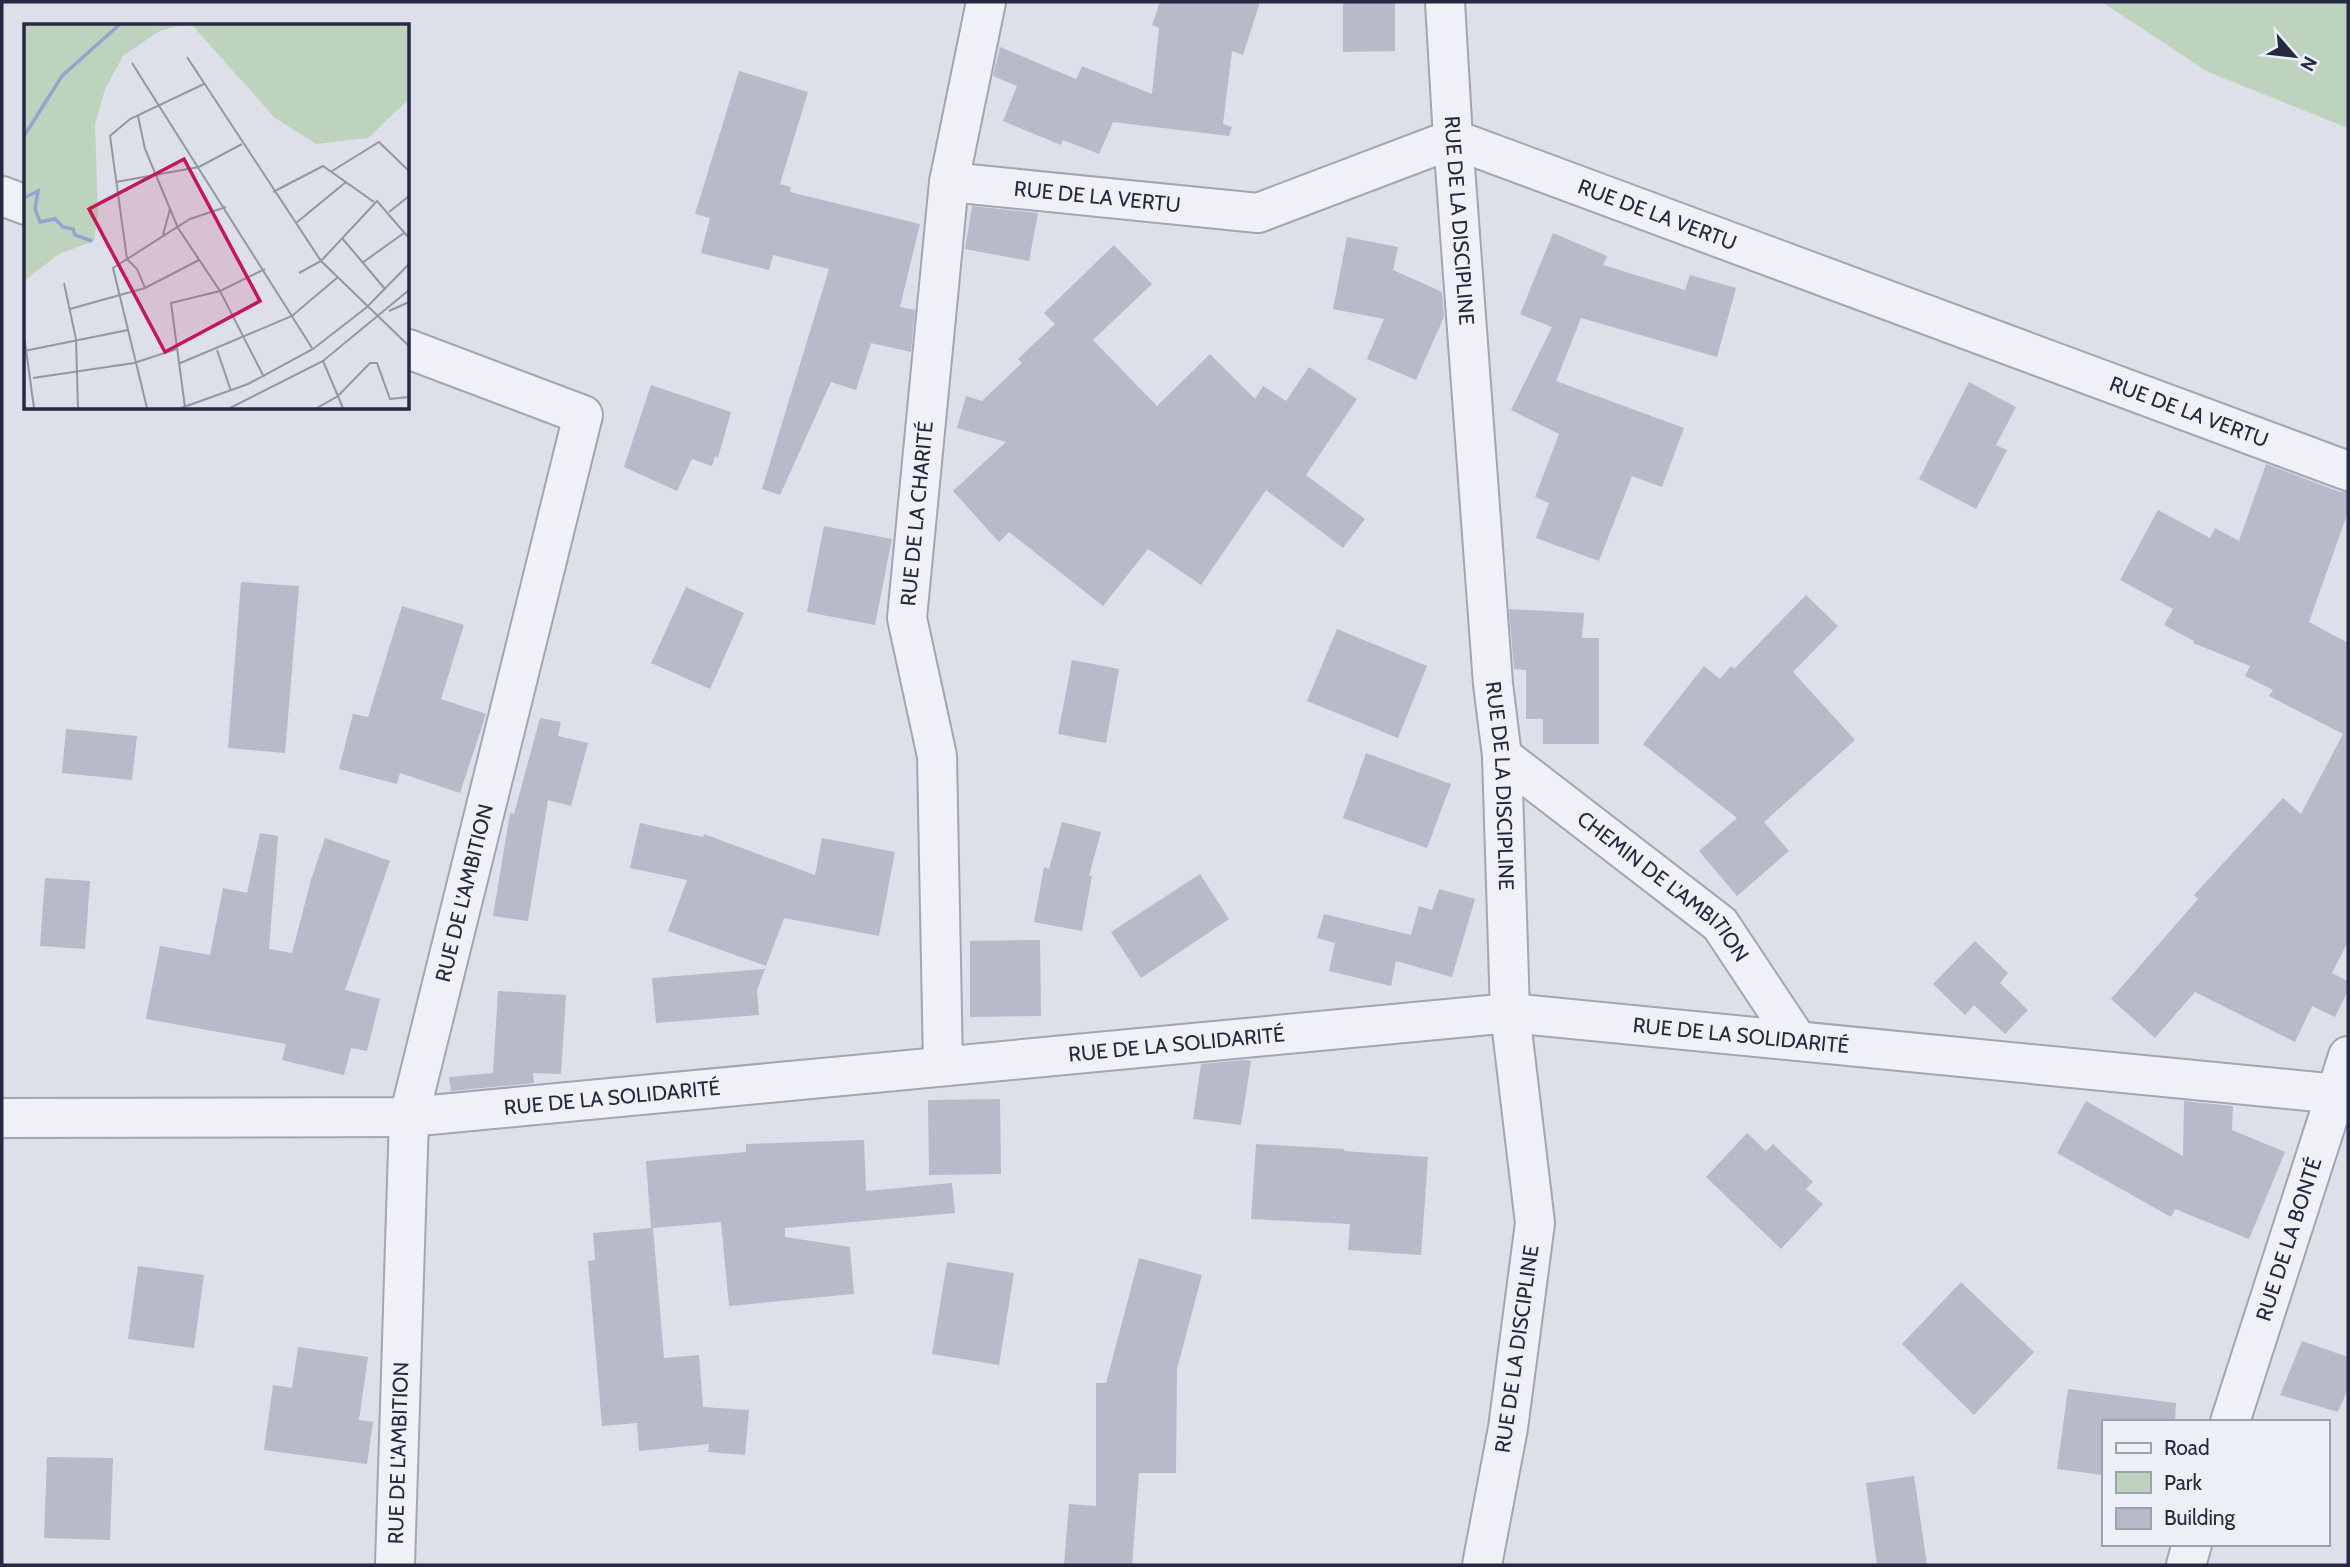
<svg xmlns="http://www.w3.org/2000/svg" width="2350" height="1567" font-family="Cabin,sans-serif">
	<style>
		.green { fill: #bed3be }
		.building { fill: #b7bac9 }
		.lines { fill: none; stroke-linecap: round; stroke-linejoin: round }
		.street-casing { stroke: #a2a5b3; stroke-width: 42 }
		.street { stroke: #f0f1f7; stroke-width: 38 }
		.labels { text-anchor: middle; stroke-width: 6; stroke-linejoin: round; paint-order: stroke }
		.street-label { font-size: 21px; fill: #252941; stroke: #edeff6 }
		.inset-river { fill: none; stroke: #95a4cc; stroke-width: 3.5 }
		.inset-road { fill: none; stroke: #9396a6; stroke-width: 2 }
		.view { fill: #c2185b; fill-opacity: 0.15; stroke: #c2185b; stroke-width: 3.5 }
		.inset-edge { fill: none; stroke: #252941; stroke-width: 3.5 }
	</style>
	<rect width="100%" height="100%" fill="#dddfe9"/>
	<polygon class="green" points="2102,2 2348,2 2348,128 2208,72"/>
	<g class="building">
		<polygon points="1160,2 1260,2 1243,55 1232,51 1223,124 1232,127 1229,136 1113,122 1099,154 1063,140 1061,145 1003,121 1017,86 993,76 1000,47 1076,79 1082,66 1152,94 1159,28 1152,25"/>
		<polygon points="1343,2 1395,2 1395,51 1343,52"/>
		<polygon points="739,71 808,92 780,184 791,187 790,192 920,224 900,307 915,310 911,352 871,343 856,390 831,382 780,495 762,489 829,269 773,255 769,270 701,253 710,218 695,214"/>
		<polygon points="972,206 1038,213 1029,261 965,249"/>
		<polygon points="1553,233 1607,256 1603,265 1685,290 1690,275 1736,288 1717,357 1581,318 1556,381 1684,428 1662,487 1632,476 1599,561 1536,538 1549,503 1535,497 1559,434 1511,410 1552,327 1520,314"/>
		<polygon points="1347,237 1398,247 1393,270 1442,292 1444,317 1416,380 1367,359 1384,319 1333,309"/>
		<polygon points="1114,245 1152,284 1093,340 1157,406 1210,354 1255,399 1263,386 1286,401 1309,367 1357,399 1306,475 1365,519 1343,548 1266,490 1201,585 1148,549 1103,606 1009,532 999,542 953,491 1006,442 957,428 966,396 982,401 1022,363 1018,359 1055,324 1044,313"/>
		<polygon points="1969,382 2016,407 1996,445 2007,450 1976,509 1919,479"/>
		<polygon points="651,385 731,412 718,458 715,456 712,466 692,459 677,491 624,467"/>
		<polygon points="2266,464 2340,492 2348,492 2348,512 2309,622 2348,643 2348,942 2332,973 2348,981 2348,991 2335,1017 2312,1006 2295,1042 2195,992 2155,1038 2111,999 2198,899 2194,895 2283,798 2301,814 2343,734 2269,696 2273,690 2245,676 2250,666 2193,643 2194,641 2164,625 2173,609 2120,580 2158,510 2210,538 2215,528 2239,541"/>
		<polygon points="824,526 892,539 875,625 807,612"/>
		<polygon points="241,582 299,586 285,753 228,748"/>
		<polygon points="686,587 744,613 710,689 651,663"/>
		<polygon points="1806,595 1838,626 1793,672 1855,740 1764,822 1789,851 1737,896 1699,851 1737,818 1643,744 1704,666 1720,679 1731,666 1734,669"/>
		<polygon points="402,606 464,625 441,699 486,714 460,793 400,773 397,784 339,769 353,714 368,717"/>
		<polygon points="1509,609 1584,613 1582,638 1599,638 1599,744 1543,744 1543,719 1526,719 1526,670 1514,669"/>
		<polygon points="1337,629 1427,666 1398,738 1307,701"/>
		<polygon points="1072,660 1119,669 1106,743 1058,734"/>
		<polygon points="540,718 561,722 558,736 588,743 571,806 548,800 528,921 493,916 510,813 514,814"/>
		<polygon points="66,729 137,736 132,780 62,773"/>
		<polygon points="1366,753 1451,784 1427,848 1343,818"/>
		<polygon points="1062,822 1101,832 1089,876 1092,876 1082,931 1034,922 1044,867 1049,869"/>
		<polygon points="640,823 703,837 704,834 815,875 822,838 895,852 879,936 784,918 766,966 668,931 687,880 630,868"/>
		<polygon points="260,833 278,836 269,949 292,953 311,880 325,838 390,861 345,990 380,999 367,1051 351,1048 344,1075 282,1060 286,1044 146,1019 160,946 210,955 223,888 247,893"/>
		<polygon points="1200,874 1229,919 1141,978 1111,932"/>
		<polygon points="45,878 90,881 85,949 40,946"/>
		<polygon points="1439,889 1475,899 1452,977 1396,961 1391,986 1329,971 1335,943 1317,938 1324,914 1411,935 1419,906 1432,910"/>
		<polygon points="1040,940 1041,1016 970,1017 970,941"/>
		<polygon points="1975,941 2008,973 2000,983 2028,1010 2005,1034 1974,1005 1965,1015 1933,984"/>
		<polygon points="765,969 757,990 759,1015 656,1023 652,978"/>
		<polygon points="498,991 566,995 561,1074 533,1073 534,1083 451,1091 449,1077 493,1073"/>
		<polygon points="1243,1060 1251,1061 1241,1125 1193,1119 1201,1064"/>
		<polygon points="1000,1099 1001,1174 929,1175 928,1100"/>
		<polygon points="2086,1101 2183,1156 2184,1101 2233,1106 2232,1130 2285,1152 2249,1239 2175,1209 2171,1217 2057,1153"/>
		<polygon points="1747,1133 1766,1151 1773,1144 1813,1182 1806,1189 1823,1204 1781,1249 1706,1177"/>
		<polygon points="864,1140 866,1191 952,1183 955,1213 785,1228 785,1237 850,1247 854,1294 729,1306 721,1222 653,1228 664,1358 699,1355 703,1407 749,1410 745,1455 708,1452 709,1444 639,1451 637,1423 602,1426 588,1261 595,1260 593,1233 651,1228 646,1161 746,1152 746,1144"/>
		<polygon points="1256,1144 1344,1149 1344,1151 1428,1157 1421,1255 1348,1250 1350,1224 1251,1219"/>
		<polygon points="1139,1258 1202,1275 1177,1369 1176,1473 1139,1473 1132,1565 1064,1565 1069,1504 1096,1506 1096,1383 1106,1383"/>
		<polygon points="947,1262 1014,1273 999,1365 932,1354"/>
		<polygon points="138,1266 204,1275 194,1348 128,1339"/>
		<polygon points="1961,1282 2034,1352 1974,1415 1902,1344"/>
		<polygon points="2302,1341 2348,1357 2348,1389 2338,1412 2280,1395"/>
		<polygon points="298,1347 368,1357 359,1420 373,1422 367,1464 264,1450 273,1385 292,1388"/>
		<polygon points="2068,1389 2176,1403 2175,1422 2103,1422 2103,1475 2057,1469"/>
		<polygon points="47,1457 113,1458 110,1540 44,1538"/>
		<polygon points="1914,1476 1927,1565 1877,1565 1866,1483"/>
	</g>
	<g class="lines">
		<defs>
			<g id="street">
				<path id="s1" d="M1445,2L1453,139L1493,684L1502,756L1510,1013L1535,1223L1508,1428L1482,1565"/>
				<path id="s2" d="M949,182L1258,213L1453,139L2348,471"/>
				<polyline points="2,196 26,205"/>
				<path id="s3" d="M1502,756L1720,924L1797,1040"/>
				<path id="s4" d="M943,1066L937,756L907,618L949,182L986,2"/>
				<path id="s5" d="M2,1118L409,1117L1510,1013L2348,1095"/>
				<path id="s6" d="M2230,1422L2348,1056"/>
				<path id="s7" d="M395,1565L409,1117L583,415L408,349"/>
				<polyline points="2186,1565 2192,1544"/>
			</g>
		</defs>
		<use href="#street" class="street-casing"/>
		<use href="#street" class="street"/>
	</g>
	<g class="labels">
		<g class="street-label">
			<text dy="7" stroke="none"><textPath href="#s2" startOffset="149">RUE DE LA VERTU</textPath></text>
			<text dy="7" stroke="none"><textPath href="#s2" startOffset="737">RUE DE LA VERTU</textPath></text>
			<text dy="7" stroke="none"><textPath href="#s1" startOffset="219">RUE DE LA DISCIPLINE</textPath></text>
			<text dy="7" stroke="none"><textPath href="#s2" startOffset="1304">RUE DE LA VERTU</textPath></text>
			<text dy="7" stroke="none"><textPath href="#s4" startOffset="556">RUE DE LA CHARITÉ</textPath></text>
			<text dy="7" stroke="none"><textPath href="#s1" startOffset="786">RUE DE LA DISCIPLINE</textPath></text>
			<text dy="7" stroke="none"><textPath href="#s3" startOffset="208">CHEMIN DE L'AMBITION</textPath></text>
			<text dy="7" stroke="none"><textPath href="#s7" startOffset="679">RUE DE L'AMBITION</textPath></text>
			<text dy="7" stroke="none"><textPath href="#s5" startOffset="1745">RUE DE LA SOLIDARITÉ</textPath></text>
			<text dy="7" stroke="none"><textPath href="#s5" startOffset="1178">RUE DE LA SOLIDARITÉ</textPath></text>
			<text dy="7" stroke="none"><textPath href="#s5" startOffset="611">RUE DE LA SOLIDARITÉ</textPath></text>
			<text dy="7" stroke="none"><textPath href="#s6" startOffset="192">RUE DE LA BONTÉ</textPath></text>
			<text transform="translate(1517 1349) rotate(-82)" y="7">RUE DE LA DISCIPLINE</text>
			<text dy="7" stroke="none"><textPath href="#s7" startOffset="112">RUE DE L'AMBITION</textPath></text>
		</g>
	</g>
	<g transform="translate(24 24)">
		<rect width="385" height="385" fill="#dddfe9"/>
		<path d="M0,1H156L134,8L99,32L81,65L71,100L74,192L70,217L35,230L0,257ZM168,1H385V75L344,114L292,120L250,93Z" fill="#bed3be"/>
		<path class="inset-river" d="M0,112L38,52L95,1M0,174L14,167L11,185L16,198L31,195L39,203L49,205L51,211L68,217"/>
		<path class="inset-road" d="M163,33L297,237L385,322M108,39L288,324M114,92L121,125L154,204L196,267L240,353M308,147L355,118L385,147M92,158L175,143L218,120M249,168L299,142L350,178M365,188L385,172M272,199L322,158M139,211L146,185M318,214L361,265M338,239L380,209M275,249L297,237L353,177L385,214M40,259L52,315L54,384M121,264L113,245L103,235L86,112L106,95L180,60M46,285L121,264L175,236M365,287L385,278M0,311L10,384M193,326L207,367M0,327L104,306M299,337L319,384M154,340L268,292L314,253M9,354L110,339L153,325M161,383L147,279L196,267L241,245M123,384L89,244L166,195L202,183M157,384L224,360L289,325L343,283L385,240M206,384L299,337L385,266M293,384L314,372L346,339H353L366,375L385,373"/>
		<path class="view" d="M160,135L236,277L141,328L65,185Z"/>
		<rect width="385" height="385" class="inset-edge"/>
	</g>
	<rect width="2350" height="1567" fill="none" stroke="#252941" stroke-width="7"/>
	<rect x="2102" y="1420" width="228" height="126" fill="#edeff6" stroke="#9da0ae" stroke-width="2"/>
	<rect x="2116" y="1443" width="35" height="10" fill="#f0f1f7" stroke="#9da0ae" stroke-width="2"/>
	<text x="2164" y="1455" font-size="21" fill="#252941">Road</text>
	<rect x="2116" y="1472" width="35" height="21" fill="#bed3be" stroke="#9da0ae" stroke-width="2"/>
	<text x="2164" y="1490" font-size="21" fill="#252941">Park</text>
	<rect x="2116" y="1508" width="35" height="21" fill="#b7bac9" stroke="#9da0ae" stroke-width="2"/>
	<text x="2164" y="1525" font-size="21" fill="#252941">Building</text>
	<g transform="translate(2294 56) rotate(118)" stroke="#edeff6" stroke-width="5" paint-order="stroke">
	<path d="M0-5L12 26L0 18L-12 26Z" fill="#252941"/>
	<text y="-10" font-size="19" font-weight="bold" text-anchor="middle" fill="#252941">N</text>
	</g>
</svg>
